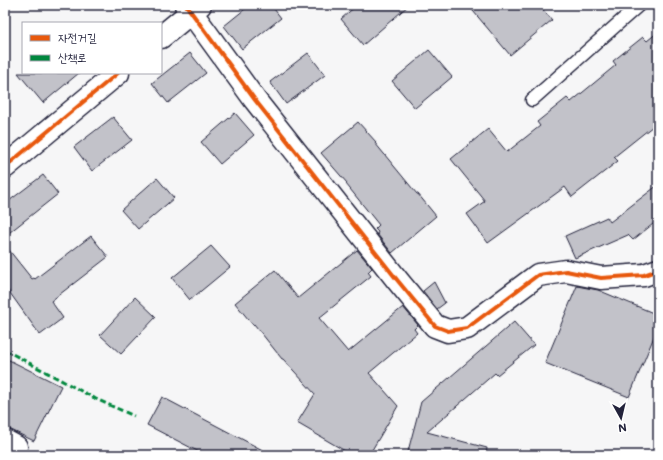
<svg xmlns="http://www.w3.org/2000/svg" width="663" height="460" font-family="Mali,'Poor Story',sans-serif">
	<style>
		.building { fill: #c2c2c9; stroke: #22223b }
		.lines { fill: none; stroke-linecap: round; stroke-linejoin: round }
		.service-casing { stroke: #22223b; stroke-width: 15 }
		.minor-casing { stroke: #22223b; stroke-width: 25 }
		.service { stroke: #fff; stroke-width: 12 }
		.minor { stroke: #fff; stroke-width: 22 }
		.quiet { stroke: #00873e; stroke-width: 3; stroke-dasharray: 6 3; stroke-linecap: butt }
		.cycleway-casing { stroke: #fff; stroke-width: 6 }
		.cycleway { stroke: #e8590c; stroke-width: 4 }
	</style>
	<rect width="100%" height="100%" fill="#f6f6f7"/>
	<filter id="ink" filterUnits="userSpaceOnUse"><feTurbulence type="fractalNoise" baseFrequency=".025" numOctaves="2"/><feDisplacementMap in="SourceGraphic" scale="8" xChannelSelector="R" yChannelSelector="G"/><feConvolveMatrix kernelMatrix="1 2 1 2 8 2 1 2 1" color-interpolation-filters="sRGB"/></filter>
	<g filter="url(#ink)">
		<g class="building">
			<polygon points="250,5 271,5 281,18 242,49 224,26"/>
			<polygon points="357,5 409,5 363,45 341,19"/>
			<polygon points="468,5 539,5 552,20 510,55"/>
			<polygon points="658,32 658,122 614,157 618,161 572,197 565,187 488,243 467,214 485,201 451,159 488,129 507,152 540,126 537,122 567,98 571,102 616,65 613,61 643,37 647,41"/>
			<polygon points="429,50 452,77 415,108 392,81"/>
			<polygon points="190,53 206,73 168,103 152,83"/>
			<polygon points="308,53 325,75 286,104 270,82"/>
			<polygon points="18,73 79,73 43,103"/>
			<polygon points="235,113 254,135 220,164 201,142"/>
			<polygon points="113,117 132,140 92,171 74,147"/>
			<polygon points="358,122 376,142 375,143 417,194 418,194 436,216 392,253 377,234 378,232 375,229 379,225 346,184 347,183 321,153"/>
			<polygon points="43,175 58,194 5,236 5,204"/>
			<polygon points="157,178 174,198 138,229 121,210"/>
			<polygon points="658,185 658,220 633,240 628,235 575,258 565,236 607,217 610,222"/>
			<polygon points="91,236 108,257 51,301 63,318 40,335 5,286 5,245 32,279 34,278 35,279"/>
			<polygon points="211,246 230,267 190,300 172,278"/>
			<polygon points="357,250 372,268 368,272 371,276 319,318 348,352 403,307 418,325 414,329 417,333 369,373 398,406 369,455 352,455 297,423 315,394 283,359 282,359 254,324 253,325 235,303 275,270 298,298"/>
			<polygon points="434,282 445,303 437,309 423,291"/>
			<polygon points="577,286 598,290 658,315 658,327 629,397 545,363"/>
			<polygon points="135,297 156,317 121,354 100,335"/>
			<polygon points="514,322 534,345 497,375 495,373 427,432 487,448 486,455 407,455 421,402"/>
			<polygon points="5,358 61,386 34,441 5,427"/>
			<polygon points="162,397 272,455 205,455 147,425"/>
		</g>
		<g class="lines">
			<defs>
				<polyline id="service" points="532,100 639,5"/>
				<g id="minor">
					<polyline points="186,5 255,100 398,281 435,326 448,331 467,328 538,275 566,271 601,278 644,275 658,270"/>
					<polyline points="161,37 200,5"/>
					<polyline points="5,167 118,73"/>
					<polyline points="5,441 16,447"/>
				</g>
			</defs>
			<use href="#service" class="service-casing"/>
			<use href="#minor" class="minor-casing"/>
			<use href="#service" class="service"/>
			<use href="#minor" class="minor"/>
			<polyline class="quiet" points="5,350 96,399 134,416"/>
			<defs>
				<g id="cycleway">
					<polyline points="186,5 255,100 398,281 435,326 448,331 467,328 538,275 566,271 601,278 644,275 658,270"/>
					<polyline points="5,167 118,73"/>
				</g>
			</defs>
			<use href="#cycleway" class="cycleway-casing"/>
			<use href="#cycleway" class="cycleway"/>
		</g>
	</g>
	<rect width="663" height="460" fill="none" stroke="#fff" stroke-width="20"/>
	<rect x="10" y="10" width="643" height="440" fill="none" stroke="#22223b" stroke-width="1.5" filter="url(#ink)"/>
	<rect x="22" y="22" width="140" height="52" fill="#ffffff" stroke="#a7a7b1"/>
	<rect x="30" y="35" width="20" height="6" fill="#e8590c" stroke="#a7a7b1"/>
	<text x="58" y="42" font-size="12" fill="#22223b">자전거길</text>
	<rect x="30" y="55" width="20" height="6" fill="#00873e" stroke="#a7a7b1"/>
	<text x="58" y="62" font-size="12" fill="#22223b">산책로</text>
	<g transform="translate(621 418) rotate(172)" stroke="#ffffff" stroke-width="3" paint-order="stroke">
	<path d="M0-3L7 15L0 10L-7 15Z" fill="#22223b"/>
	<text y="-6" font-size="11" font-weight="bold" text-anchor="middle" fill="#22223b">N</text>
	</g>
</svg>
